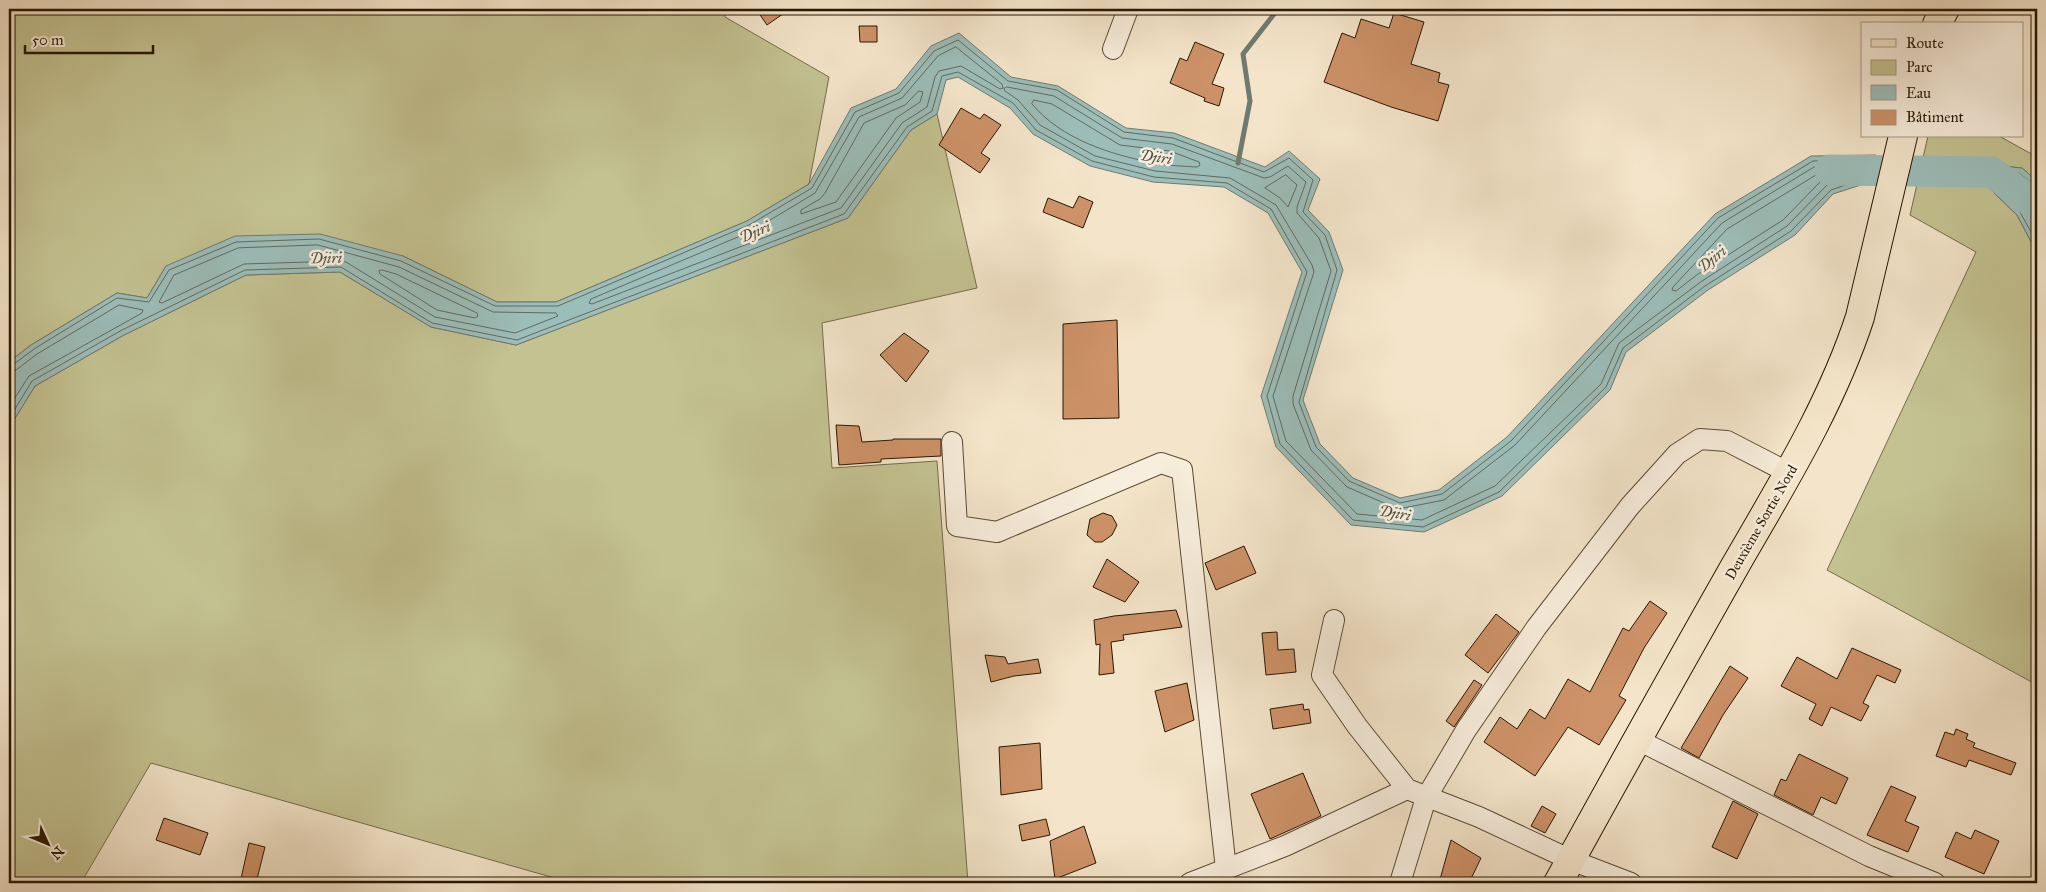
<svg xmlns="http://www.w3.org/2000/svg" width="2046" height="892" font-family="'IM FELL Great Primer',serif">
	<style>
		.green { fill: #c4c291; stroke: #766c4a }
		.water { fill: #9cbeba; stroke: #6e7b70 }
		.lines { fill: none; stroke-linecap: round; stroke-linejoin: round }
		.shore { stroke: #626a5e; stroke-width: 1 }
		.stream { stroke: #6e7b70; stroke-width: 5 }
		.river { stroke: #9cbeba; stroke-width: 31 }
		.building { fill: #ce9268; stroke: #281702 }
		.street-casing { stroke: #5b4a34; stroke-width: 22 }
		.primary-casing { stroke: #281702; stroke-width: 30 }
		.street { stroke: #f8eedd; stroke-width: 20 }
		.primary { stroke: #f4e5ca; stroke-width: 28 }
		.labels { text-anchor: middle; stroke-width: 5; stroke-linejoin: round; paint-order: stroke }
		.street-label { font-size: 14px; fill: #281702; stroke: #f8eedd }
		.water-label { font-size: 15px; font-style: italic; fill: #515142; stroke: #f8eedd }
	</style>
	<rect width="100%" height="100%" fill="#f4e5ca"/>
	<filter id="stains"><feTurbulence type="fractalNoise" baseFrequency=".004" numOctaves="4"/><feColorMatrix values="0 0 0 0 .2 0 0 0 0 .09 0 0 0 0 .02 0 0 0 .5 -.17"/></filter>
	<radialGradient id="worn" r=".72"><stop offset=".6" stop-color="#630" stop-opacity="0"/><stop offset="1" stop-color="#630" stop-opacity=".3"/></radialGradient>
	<g class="green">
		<polygon points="9,9 725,9 725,17 829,77 809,184 747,221 556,302 497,302 403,256 166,266 147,298 117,293 31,345 9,362"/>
		<polygon points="937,114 977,288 822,323 832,468 937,461 968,883 572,883 151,763 81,883 9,883 9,428 35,386 124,335 246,275 340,272 431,327 516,345 848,218 911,130"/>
		<polygon points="1928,136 1999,136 2037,157 2037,181 2022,168 1991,165 1988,187 2017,215 2037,253 2037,685 1827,570 1976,252 1910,215"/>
	</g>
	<g class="water">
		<polygon points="959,33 1011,77 1058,86 1126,128 1174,133 1265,167 1289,151 1320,179 1308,210 1329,232 1343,270 1303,400 1320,444 1353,478 1400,498 1439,490 1507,437 1715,214 1811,156 1876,155 1870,182 1833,194 1795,235 1708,290 1626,352 1610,390 1502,496 1424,532 1351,525 1276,447 1261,396 1302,272 1268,213 1224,187 1153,182 1090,166 1033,134 1010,108 958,77 946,80 937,114 911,130 848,218 516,345 431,327 340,272 246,275 124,335 35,386 9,428 9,362 31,345 117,293 147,298 166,266 235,236 320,234 403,256 497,302 556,302 747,221 809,184 851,108 896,89 931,46"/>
		<polygon points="1991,165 2022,168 2037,181 2037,253 2017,215 1988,187"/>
	</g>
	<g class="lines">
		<g class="shore">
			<polygon points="956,47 1002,84 1003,88 1000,89 961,66 939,71 935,77 927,107 902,123 841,208 592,304 589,303 591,299 752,231 815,193 859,117 902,98 938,56"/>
			<polygon points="1007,87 1054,96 1122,138 1172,144 1264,178 1270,177 1288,166 1306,182 1297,207 1297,213 1319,238 1331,271 1293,396 1293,404 1311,450 1347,487 1398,509 1444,500 1515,445 1722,223 1814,167 1859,167 1861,169 1859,174 1827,185 1787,226 1702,281 1619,343 1601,384 1495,486 1422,520 1357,514 1286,441 1273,396 1314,272 1312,265 1276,205 1230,178 1155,171 1095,156 1040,125 1018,100 1005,91 1004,89"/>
			<polygon points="919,91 923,92 920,102 896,118 836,202 801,214 801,210 820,199 825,193 864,123 905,105"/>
			<path d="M1034,100L1052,104L1120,145L1170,151L1199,162L1200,165L1197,167C1183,166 1169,166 1155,163C1111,155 1061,139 1032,104Z"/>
			<polygon points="1821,174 1823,179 1783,220 1698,274 1676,291 1672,290 1673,287 1727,229 1816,175"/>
			<polygon points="1286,175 1297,185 1288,207 1280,198 1265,188"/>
			<polyline points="2037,185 2033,184 2019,173 1997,171 1995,173 1994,186 2020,212 2037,243"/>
			<polyline points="2037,191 2029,189 2017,179 2003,178 2000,179 2001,184 2025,208 2037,229"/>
			<polygon points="318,245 399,267 493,312 556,313 558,316 515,333 435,317 346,262 340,261 244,264 162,303 159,302 174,275 238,248"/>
			<polygon points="382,270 396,274 477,313 478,316 475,318 437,310 380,274 379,271"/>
			<polyline points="9,365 14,364 34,349 117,298 149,302 169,270 236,242 319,239 401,261 495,306 558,306 749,225 812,188 855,112 899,93 934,51 958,40 1008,81 1057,90 1124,132 1173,138 1264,172 1289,158 1313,180 1303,212 1325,235 1337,270 1299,402 1316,447 1349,481 1400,503 1442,494 1511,441 1718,218 1813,161 1867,160 1869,162 1865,178 1831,190 1791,231 1705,286 1623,348 1606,387 1499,492 1423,527 1353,520 1280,444 1267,396 1307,272 1271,209 1227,183 1154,177 1092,161 1036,130 1013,103 958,72 942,76 932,111 907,127 844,214 517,340 432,323 341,267 245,270 122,330 32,381 9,419"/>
			<polyline points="9,371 16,370 37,354 119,305 143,310 142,313 29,376 9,407"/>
		</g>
		<polyline class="stream" points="1238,163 1250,101 1243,54 1278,9"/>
		<polyline class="river" points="1830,170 1992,172 2037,206"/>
	</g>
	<g class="building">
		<polygon points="756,9 790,9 767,25"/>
		<polygon points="1394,13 1424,22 1411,64 1440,73 1438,82 1449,85 1438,121 1391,107 1324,82 1342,33 1355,38 1361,19 1389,28"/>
		<polygon points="859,26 877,26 877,42 860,42"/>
		<polygon points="1195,42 1224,54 1212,84 1224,88 1219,106 1204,101 1205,98 1170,83 1180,58 1187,61"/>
		<polygon points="961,108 980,119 984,114 1001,125 981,153 990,159 980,173 939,145"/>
		<polygon points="1079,196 1093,202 1083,228 1043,212 1048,198 1073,208"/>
		<polygon points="1117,320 1119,418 1063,419 1063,324"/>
		<polygon points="904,333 929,351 906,382 880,355"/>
		<polygon points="836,425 859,426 862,442 893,440 893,439 941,439 941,456 881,459 881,462 839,465"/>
		<polygon points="1103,513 1112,516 1117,525 1112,535 1102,542 1095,542 1087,535 1090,519"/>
		<polygon points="1244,546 1256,573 1216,590 1205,563"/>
		<polygon points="1107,559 1139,582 1125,602 1093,587"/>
		<polygon points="1650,601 1667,613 1644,648 1619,696 1626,700 1599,745 1568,727 1535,776 1484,742 1500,717 1517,729 1530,709 1545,719 1568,679 1590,692 1623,628 1629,631"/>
		<polygon points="1176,610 1182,627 1123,635 1124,640 1111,642 1114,673 1099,675 1100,644 1096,645 1094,620 1114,616"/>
		<polygon points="1496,614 1519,632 1488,673 1465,655"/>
		<polygon points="1277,632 1278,650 1294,649 1296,672 1266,675 1262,633"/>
		<polygon points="1852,648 1901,670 1895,683 1877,675 1863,703 1869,706 1861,721 1831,707 1822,726 1809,719 1816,704 1781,686 1797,657 1837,679"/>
		<polygon points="985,655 1005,657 1008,664 1038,659 1041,673 1014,676 991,682"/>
		<polygon points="1730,666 1748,678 1723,715 1699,758 1681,748"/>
		<polygon points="1474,680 1482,685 1454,727 1446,721"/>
		<polygon points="1187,683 1194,720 1165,732 1155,691"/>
		<polygon points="1303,704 1304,710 1309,709 1311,723 1273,729 1270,709"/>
		<polygon points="1956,729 1968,734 1966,739 1975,743 1973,747 2016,763 2011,775 1969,760 1966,767 1936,756 1945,732 1954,735"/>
		<polygon points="1040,743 1042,789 1001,795 999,747"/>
		<polygon points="1799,754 1848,778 1836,804 1821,797 1813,815 1774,795 1781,779 1786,781"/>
		<polygon points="1303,773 1321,816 1270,839 1251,794"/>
		<polygon points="1891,786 1916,797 1905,821 1919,827 1908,852 1867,835"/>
		<polygon points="1733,801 1758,814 1737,859 1712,847"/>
		<polygon points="1542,806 1556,814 1545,833 1531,826"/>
		<polygon points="164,818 208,833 200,855 156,840"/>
		<polygon points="1046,819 1050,835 1022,841 1019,825"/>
		<polygon points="1084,826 1096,863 1055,879 1050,841"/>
		<polygon points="1975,830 1999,841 1984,874 1945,857 1956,832 1971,839"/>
		<polygon points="1451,840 1481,858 1469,883 1439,883"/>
		<polygon points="249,843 265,847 256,883 240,883"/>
	</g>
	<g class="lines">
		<defs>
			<g id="street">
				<polyline points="1113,49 1128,9"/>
				<polyline points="952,442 957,526 997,532 1161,463 1182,470 1226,869"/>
				<polyline points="1334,620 1322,675 1357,726 1407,789 1479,817 1571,860 1631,883"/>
				<polyline points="1638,740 1869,856 1935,883"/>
				<polyline points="1190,883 1285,846 1407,789"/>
				<polyline points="1400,883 1426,798 1466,730 1536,628 1630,506 1677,454 1700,439 1727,441 1789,473"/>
			</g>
			<g id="primary">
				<polyline points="1937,24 1945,9"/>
				<path d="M1558,883C1616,777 1675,672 1735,566C1781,486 1831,406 1860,317L1903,136"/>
			</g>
		</defs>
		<use href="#street" class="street-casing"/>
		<use href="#primary" class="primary-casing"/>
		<use href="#street" class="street"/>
		<use href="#primary" class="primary"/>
	</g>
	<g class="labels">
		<g class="street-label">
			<text transform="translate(1761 522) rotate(-60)" y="5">Deuxième Sortie Nord</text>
		</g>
		<g class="water-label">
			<text transform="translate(1156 157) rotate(8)" y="5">Djiri</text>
			<text transform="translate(755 232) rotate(-23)" y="5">Djiri</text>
			<text transform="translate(326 258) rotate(-1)" y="5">Djiri</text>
			<text transform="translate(1712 259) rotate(-40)" y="5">Djiri</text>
			<text transform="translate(1395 513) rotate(10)" y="5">Djiri</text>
		</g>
	</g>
	<rect width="2046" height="892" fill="none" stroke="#f4e5ca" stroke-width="30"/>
	<rect x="10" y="10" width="2026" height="872" fill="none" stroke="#281702" stroke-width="2.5"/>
	<rect x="15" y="15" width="2016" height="862" fill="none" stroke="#281702"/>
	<rect x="1861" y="22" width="162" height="115" fill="#f8eedd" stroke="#a59885"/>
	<rect x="1871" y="39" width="25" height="8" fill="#f4e5ca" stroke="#a59885"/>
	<text x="1906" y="48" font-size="15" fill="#281702">Route</text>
	<rect x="1871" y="60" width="25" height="15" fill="#c4c291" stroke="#a59885"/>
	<text x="1906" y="72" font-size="15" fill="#281702">Parc</text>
	<rect x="1871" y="85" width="25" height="15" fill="#9cbeba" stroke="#a59885"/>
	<text x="1906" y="98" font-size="15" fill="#281702">Eau</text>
	<rect x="1871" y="110" width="25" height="15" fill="#ce9268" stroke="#a59885"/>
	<text x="1906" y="122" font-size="15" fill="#281702">Bâtiment</text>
	<g transform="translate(48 844) rotate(134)" stroke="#f8eedd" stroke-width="4" paint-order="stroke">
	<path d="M0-4L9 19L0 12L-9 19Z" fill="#281702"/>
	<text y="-8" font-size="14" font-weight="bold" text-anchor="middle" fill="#281702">N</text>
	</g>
	<path d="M25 45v8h128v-8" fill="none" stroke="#281702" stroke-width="2.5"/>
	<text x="32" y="45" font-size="15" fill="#281702" stroke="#f8eedd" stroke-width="4" paint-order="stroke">50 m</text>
	<rect width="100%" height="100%" filter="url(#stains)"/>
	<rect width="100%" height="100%" fill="url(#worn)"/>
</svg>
